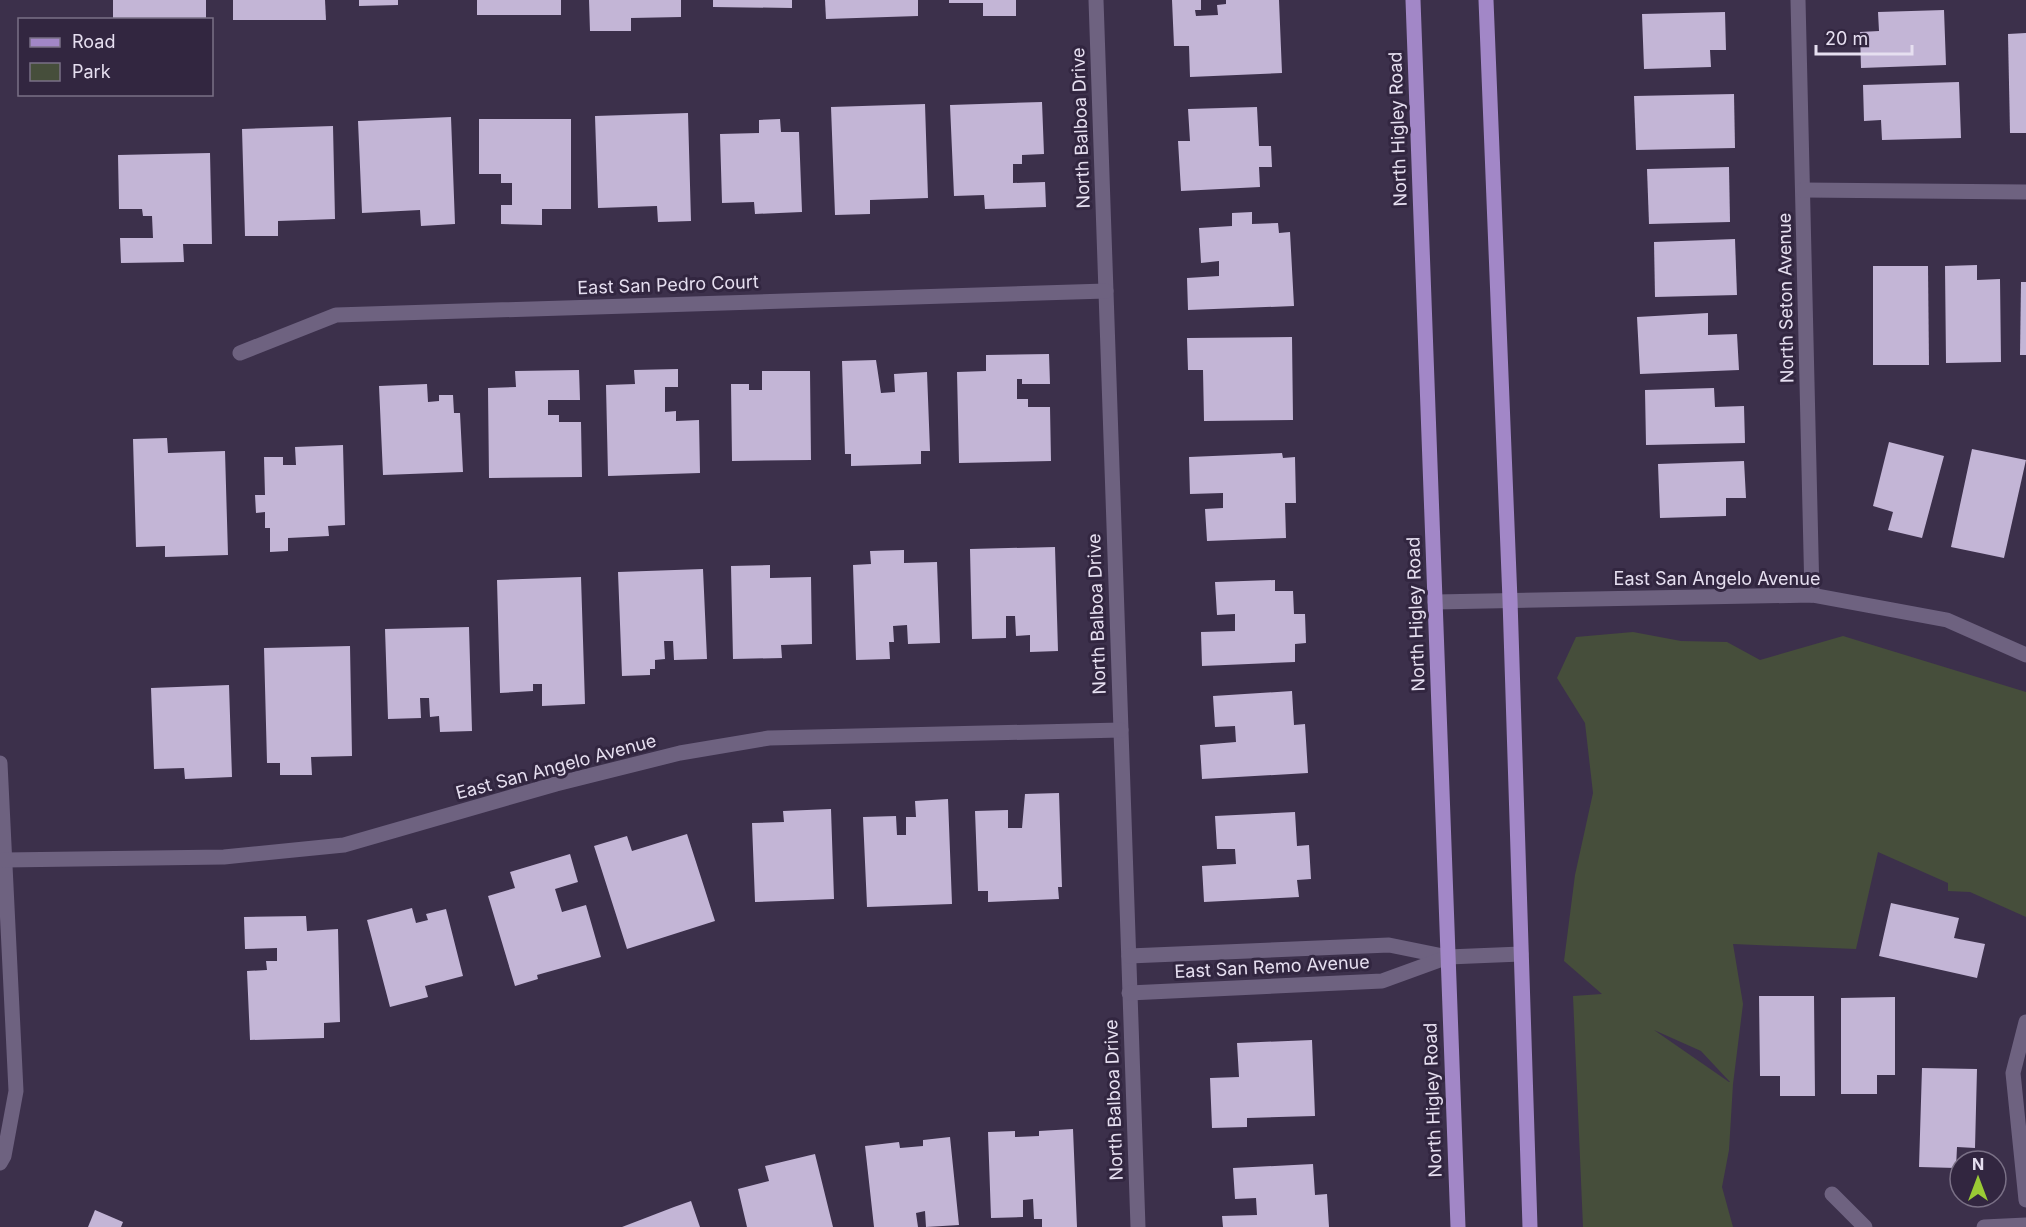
<svg xmlns="http://www.w3.org/2000/svg" width="2026" height="1227" font-family="Inter,sans-serif">
	<style>
		.green { fill: #464e3b; fill-rule: evenodd }
		.building { fill: #c3b5d6 }
		.lines { fill: none; stroke-linecap: round; stroke-linejoin: round }
		.minor { stroke: #6e6280; stroke-width: 15 }
		.major { stroke: #a287c7; stroke-width: 15 }
		.labels { text-anchor: middle; stroke-width: 6; stroke-linejoin: round; paint-order: stroke }
		.street-label { font-size: 18px; fill: #e6dff0; stroke: #322640 }
	</style>
	<rect width="100%" height="100%" fill="#3c304b"/>
	<path class="green" d="M1633,632L1681,641L1727,642L1760,660L1843,636L2026,692V917L1970,892L1948,891V883L1878,852L1856,949L1733,944L1743,1004L1733,1084L1729,1150L1722,1187L1733,1227H1583L1573,996L1602,994L1564,961L1575,875L1593,793L1585,723L1557,678L1576,637ZM1654,1030L1701,1051L1730,1082H1729Z"/>
	<g class="building">
		<rect x="113" y="0" width="93" height="20"/>
		<polygon points="233,0 325,0 326,20 233,20"/>
		<polygon points="359,0 398,0 398,5 359,6"/>
		<rect x="477" y="0" width="84" height="15"/>
		<polygon points="589,0 681,0 681,17 631,18 631,31 590,31"/>
		<polygon points="713,0 792,0 792,8 713,7"/>
		<polygon points="825,0 918,0 918,16 826,19"/>
		<polygon points="949,0 1016,0 1016,16 983,16 983,3 949,3"/>
		<polygon points="1172,0 1201,0 1201,10 1195,10 1196,16 1218,15 1217,5 1226,4 1226,0 1279,0 1282,73 1190,77 1189,46 1174,46"/>
		<polygon points="1944,10 1946,65 1861,68 1860,32 1879,31 1878,12"/>
		<polygon points="1725,12 1726,50 1710,50 1711,67 1644,69 1642,14"/>
		<polygon points="2026,33 2026,133 2010,133 2008,34"/>
		<polygon points="1959,82 1961,138 1882,140 1881,120 1864,121 1863,85"/>
		<polygon points="1734,94 1735,148 1636,150 1634,96"/>
		<polygon points="1042,102 1044,154 1022,155 1022,164 1013,164 1013,183 1045,182 1046,207 985,209 984,195 954,196 950,105"/>
		<polygon points="925,104 928,198 870,200 870,214 835,215 831,107"/>
		<polygon points="1257,107 1259,146 1271,146 1272,167 1259,167 1260,187 1181,191 1178,141 1190,141 1188,109"/>
		<polygon points="688,113 691,221 658,222 657,206 598,208 595,116"/>
		<polygon points="451,117 455,224 421,226 420,210 362,213 358,121"/>
		<polygon points="479,119 571,119 571,209 542,209 542,225 501,224 501,205 512,205 512,183 501,183 501,174 479,174"/>
		<polygon points="780,119 781,132 799,132 802,212 755,214 754,202 722,203 720,134 759,133 759,120"/>
		<polygon points="333,126 335,219 278,221 278,236 245,236 242,129"/>
		<polygon points="210,153 212,244 183,244 184,262 121,263 120,238 153,238 152,216 143,216 142,209 119,209 118,155"/>
		<polygon points="1729,167 1730,222 1649,224 1647,169"/>
		<polygon points="1252,212 1252,224 1278,223 1279,233 1290,232 1294,306 1188,310 1187,278 1219,276 1219,261 1201,263 1199,228 1232,226 1232,213"/>
		<polygon points="1735,239 1737,295 1655,297 1654,242"/>
		<polygon points="1977,265 1977,280 2000,279 2001,362 1946,363 1945,266"/>
		<polygon points="1873,266 1928,266 1929,365 1873,365"/>
		<polygon points="2021,282 2026,282 2026,355 2020,355"/>
		<polygon points="1708,313 1708,335 1737,334 1739,370 1640,374 1637,317"/>
		<polygon points="1292,337 1293,420 1204,421 1203,370 1188,370 1187,338"/>
		<polygon points="1049,354 1050,384 1022,384 1022,379 1017,379 1017,399 1028,399 1028,407 1050,407 1051,461 959,463 957,372 986,371 986,355"/>
		<polygon points="876,360 881,393 895,392 894,374 927,372 930,451 921,451 921,464 851,466 851,454 845,454 842,361"/>
		<polygon points="678,369 678,387 665,387 665,412 676,411 676,421 699,420 700,473 608,476 606,385 635,384 634,370"/>
		<polygon points="579,370 580,400 548,400 548,415 559,415 559,422 581,422 582,477 489,478 488,388 516,387 515,371"/>
		<polygon points="762,371 810,371 811,460 732,461 731,384 749,384 749,390 762,390"/>
		<polygon points="427,384 428,402 439,401 439,395 453,395 454,413 460,413 463,472 383,475 379,386"/>
		<polygon points="1714,388 1715,407 1744,406 1745,443 1646,445 1645,390"/>
		<polygon points="167,438 168,453 225,451 228,555 165,557 165,546 136,547 133,439"/>
		<polygon points="1889,442 1944,456 1922,538 1888,530 1893,512 1873,506"/>
		<polygon points="343,445 345,525 328,526 329,536 288,538 288,551 270,552 270,528 265,528 265,512 256,513 255,495 265,495 264,457 283,457 283,465 296,465 295,447"/>
		<polygon points="1972,449 2026,460 2004,558 1951,547"/>
		<polygon points="1282,453 1283,458 1295,457 1296,503 1285,503 1286,538 1207,541 1205,509 1223,508 1223,493 1190,494 1189,457"/>
		<polygon points="1744,461 1746,498 1726,498 1726,516 1660,518 1658,464"/>
		<polygon points="1055,547 1058,651 1030,652 1030,635 1016,636 1015,616 1006,616 1006,638 972,639 970,549"/>
		<polygon points="904,550 904,563 937,562 940,643 908,644 907,625 893,626 894,642 889,642 890,659 856,660 853,565 871,564 870,551"/>
		<polygon points="770,565 770,578 811,577 812,644 781,645 782,658 733,659 731,566"/>
		<polygon points="703,569 707,659 674,660 673,641 664,641 665,659 655,660 655,669 650,669 650,675 622,676 618,572"/>
		<polygon points="581,577 585,704 542,706 542,684 533,684 533,691 500,693 497,580"/>
		<polygon points="1275,580 1275,591 1293,591 1294,614 1305,614 1306,643 1295,644 1295,662 1202,666 1201,632 1235,631 1235,614 1217,615 1215,582"/>
		<polygon points="469,627 472,731 440,732 439,716 430,717 429,698 420,698 421,718 388,719 385,629"/>
		<polygon points="350,646 352,756 311,757 312,775 280,775 280,763 267,763 264,648"/>
		<polygon points="229,685 232,777 185,779 184,768 154,769 151,688"/>
		<polygon points="1292,691 1294,725 1305,724 1308,773 1202,779 1200,745 1236,742 1235,726 1215,727 1213,696"/>
		<polygon points="1059,793 1062,887 1058,887 1059,899 988,902 988,891 978,891 975,811 1008,810 1008,828 1022,828 1025,794"/>
		<polygon points="948,799 952,904 867,907 863,817 896,816 897,835 906,835 906,817 916,817 915,801"/>
		<polygon points="831,809 834,899 755,902 752,823 784,822 783,811"/>
		<polygon points="1295,812 1297,846 1309,845 1311,879 1297,880 1299,897 1204,902 1202,866 1236,864 1235,849 1217,849 1215,816"/>
		<polygon points="687,834 715,921 627,949 594,846 627,836 632,851"/>
		<polygon points="570,854 578,882 555,889 562,912 586,905 601,957 537,975 538,979 515,986 488,896 515,888 510,872"/>
		<polygon points="1891,903 1959,918 1954,938 1985,944 1977,978 1879,956"/>
		<polygon points="412,908 416,923 428,920 426,914 446,909 463,976 425,986 428,997 390,1007 367,920"/>
		<polygon points="306,916 307,931 338,929 340,1022 324,1023 324,1038 250,1040 247,971 267,970 266,961 277,961 277,948 245,949 244,917"/>
		<polygon points="1759,996 1814,996 1815,1096 1780,1096 1780,1076 1760,1076"/>
		<polygon points="1895,997 1895,1075 1877,1075 1877,1094 1841,1094 1841,998"/>
		<polygon points="1312,1040 1315,1116 1247,1118 1247,1127 1212,1128 1210,1078 1239,1077 1237,1043"/>
		<polygon points="1922,1068 1977,1069 1975,1148 1957,1147 1956,1168 1919,1167"/>
		<polygon points="1073,1129 1077,1227 1042,1227 1042,1219 1034,1219 1033,1199 1023,1200 1023,1217 991,1218 988,1132 1015,1131 1015,1137 1039,1136 1039,1131"/>
		<polygon points="950,1137 959,1225 926,1227 925,1211 916,1213 918,1227 874,1227 865,1146 899,1142 900,1148 923,1146 923,1140"/>
		<polygon points="815,1154 833,1227 747,1227 738,1189 769,1181 765,1166"/>
		<polygon points="1313,1164 1315,1195 1327,1194 1329,1227 1223,1227 1222,1216 1257,1215 1256,1198 1235,1199 1233,1168"/>
		<polygon points="691,1201 700,1227 622,1227 674,1207"/>
		<polygon points="95,1210 123,1222 121,1227 88,1227"/>
	</g>
	<g class="lines">
		<g class="minor">
			<polyline points="1096,0 1138,1227"/>
			<polyline points="1798,0 1812,595"/>
			<polyline points="1803,190 2026,192"/>
			<polyline points="240,353 336,315 1106,291"/>
			<polyline points="1435,602 1812,595 1947,620 2026,655"/>
			<polyline points="0,763 16,1091 4,1156 0,1163"/>
			<polyline points="4,860 224,857 344,845 556,784 680,753 769,738 1121,730"/>
			<polyline points="1129,956 1389,945 1448,957 1521,954"/>
			<polyline points="1129,993 1382,981 1448,957"/>
			<polyline points="2026,1022 2013,1073 2026,1200"/>
			<polyline points="1832,1194 1865,1227"/>
			<polyline points="1984,1227 2026,1225"/>
		</g>
		<g class="major">
			<polyline points="1413,0 1458,1227"/>
			<polyline points="1486,0 1510,600 1530,1227"/>
		</g>
	</g>
	<g class="labels">
		<g class="street-label">
			<text transform="translate(1081 128) rotate(-92)" y="6">North Balboa Drive</text>
			<text transform="translate(1398 129) rotate(-92)" y="6">North Higley Road</text>
			<text transform="translate(668 285) rotate(-2)" y="6">East San Pedro Court</text>
			<text transform="translate(1786 298) rotate(-91)" y="6">North Seton Avenue</text>
			<text x="1717" y="585">East San Angelo Avenue</text>
			<text transform="translate(1097 614) rotate(-92)" y="6">North Balboa Drive</text>
			<text transform="translate(1416 614) rotate(-92)" y="6">North Higley Road</text>
			<text transform="translate(556 767) rotate(-15)" y="6">East San Angelo Avenue</text>
			<text transform="translate(1272 967) rotate(-3)" y="6">East San Remo Avenue</text>
			<text transform="translate(1114 1100) rotate(-92)" y="6">North Balboa Drive</text>
			<text transform="translate(1433 1100) rotate(-92)" y="6">North Higley Road</text>
		</g>
	</g>
	<rect x="18" y="18" width="195" height="78" fill="#322640" stroke="#7a7086" stroke-width="1.5"/>
	<rect x="30" y="38" width="30" height="9" fill="#a287c7" stroke="#7a7086" stroke-width="1.5"/>
	<text x="72" y="48" font-size="18" fill="#e6dff0">Road</text>
	<rect x="30" y="63" width="30" height="18" fill="#464e3b" stroke="#7a7086" stroke-width="1.5"/>
	<text x="72" y="78" font-size="18" fill="#e6dff0">Park</text>
	<g transform="translate(1978 1179)"><circle r="28" fill="#322640" stroke="#7a7086" stroke-width="1.5"/>
	<path d="M0-4.5L10 22L0 15L-10 22Z" fill="#9acb35"/>
	<text y="-9" font-size="16" font-weight="bold" text-anchor="middle" fill="#e6dff0">N</text>
	</g>
	<path d="M1816 45v9h96v-9" fill="none" stroke="#e6dff0" stroke-width="3"/>
	<text x="1825" y="45" font-size="18" fill="#e6dff0" stroke="#322640" stroke-width="4.5" paint-order="stroke">20 m</text>
</svg>
